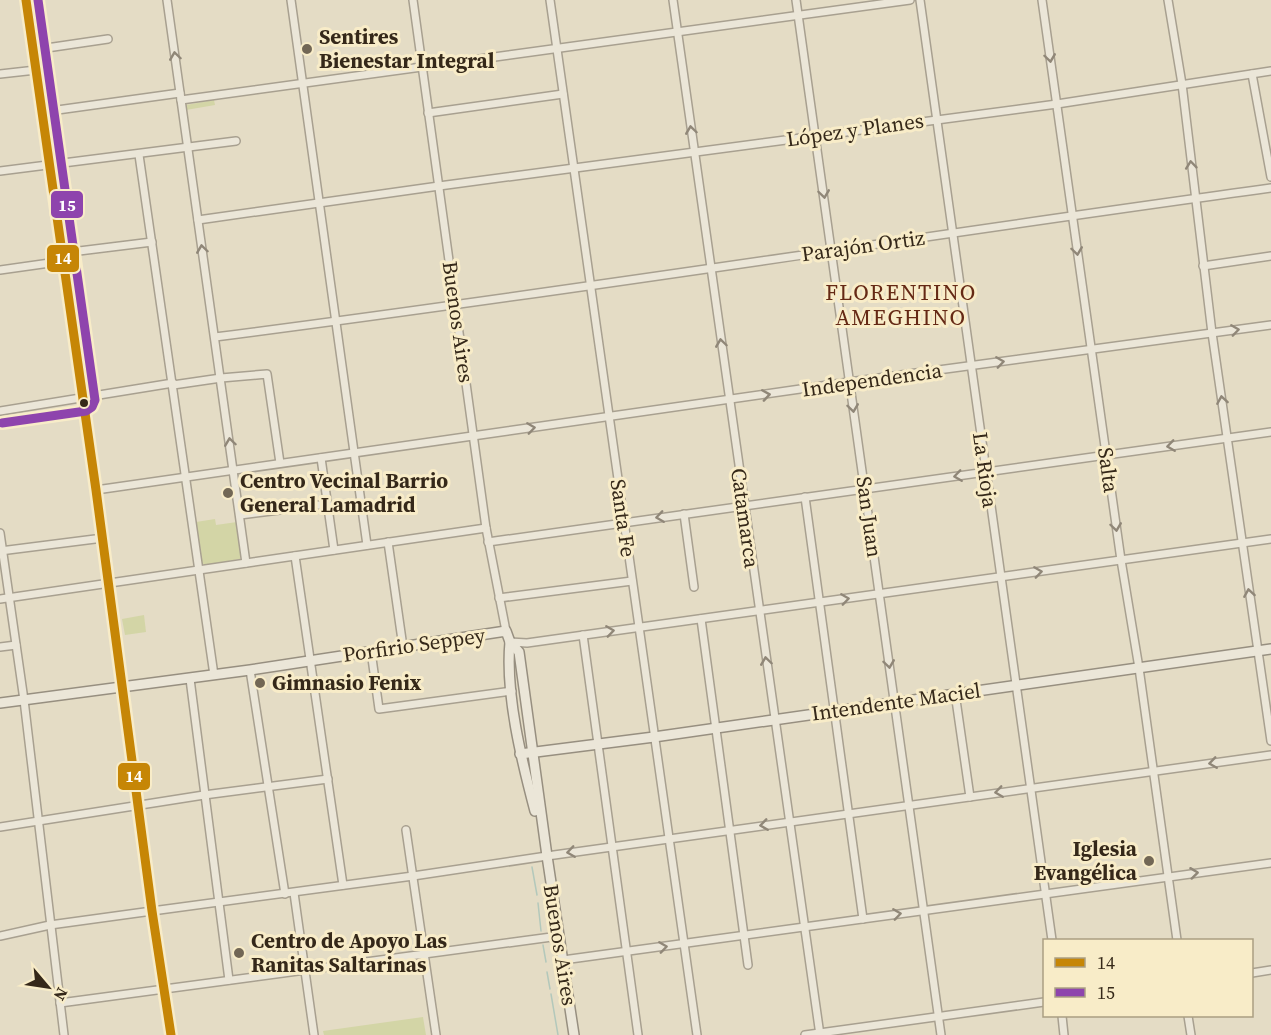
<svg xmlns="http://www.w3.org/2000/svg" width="1271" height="1035" font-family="'Source Serif 4',serif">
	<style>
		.green { fill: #d3d5a6 }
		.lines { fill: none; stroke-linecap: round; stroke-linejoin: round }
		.stream { stroke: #b3c8bb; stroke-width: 1.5 }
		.street-casing { stroke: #a8a090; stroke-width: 10 }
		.secondary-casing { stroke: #978f80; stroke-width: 12 }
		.street { stroke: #ebe6d8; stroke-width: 7 }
		.secondary { stroke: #ebe6d8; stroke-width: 9 }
		.bus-1-casing { stroke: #f8ecc8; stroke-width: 14 }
		.bus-2-casing { stroke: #f8ecc8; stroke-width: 14 }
		.bus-1 { stroke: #c68606; stroke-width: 9 }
		.bus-2 { stroke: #8e44ad; stroke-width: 9 }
		.oneway { stroke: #908778 }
		.poi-dot { fill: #726755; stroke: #f8ecc8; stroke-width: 2 }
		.bus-dot { fill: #352819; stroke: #f8ecc8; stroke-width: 2 }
		.labels { text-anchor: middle; stroke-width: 6; stroke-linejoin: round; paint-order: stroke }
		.poi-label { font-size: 21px; font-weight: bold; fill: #352819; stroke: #f8ecc8; text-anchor: start }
		.street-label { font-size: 21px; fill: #352819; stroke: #f8ecc8 }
		.neighbourhood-label { font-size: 22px; letter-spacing: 1.5px; fill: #652915; stroke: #f8ecc8 }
		.line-badge { stroke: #f8ecc8; stroke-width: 2 }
		.badge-label { font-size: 16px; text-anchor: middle; font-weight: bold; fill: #fff }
	</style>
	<rect width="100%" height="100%" fill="#e4dcc5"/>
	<g class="green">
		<polygon points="214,100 215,105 186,110 186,105"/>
		<polygon points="215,519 216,525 237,522 241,556 240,559 205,565 202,563 196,522"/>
		<polygon points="144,615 146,632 125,635 122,619"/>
		<polygon points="423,1017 426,1035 324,1035 323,1031"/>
	</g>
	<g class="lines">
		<g class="stream">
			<polyline points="532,867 537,895"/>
			<polyline points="538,903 541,931"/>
			<polyline points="543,945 546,962"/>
			<polyline points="547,972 550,989"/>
			<polyline points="551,994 558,1035"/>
		</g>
		<defs>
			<g id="street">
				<polyline points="26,0 96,490 152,911 171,1035"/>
				<polyline points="167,0 246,563"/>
				<polyline points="291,0 367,545"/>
				<polyline points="413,0 486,528 506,631"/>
				<polyline points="550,0 697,1035"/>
				<polyline points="673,0 820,1035"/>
				<polyline points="796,0 941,1035"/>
				<polyline points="920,0 1052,940"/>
				<polyline points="1042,0 1121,560 1139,668 1177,940"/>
				<polyline points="1168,0 1182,84 1212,333 1271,741"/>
				<polyline points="33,50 108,39"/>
				<polyline points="0,74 36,70"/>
				<polyline points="1252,74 1271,177"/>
				<polyline points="181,100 910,0"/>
				<polyline points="43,112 180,93"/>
				<polyline points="428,113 563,94"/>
				<polyline points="139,155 214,675"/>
				<polyline points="0,171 236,141"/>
				<polyline points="198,220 439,186 1057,104 1271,71"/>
				<polyline points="63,253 152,242"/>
				<polyline points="1203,266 1271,256"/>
				<polyline points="0,270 64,261"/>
				<path d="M215,337C568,292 919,236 1271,188"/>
				<polyline points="173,385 221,378 267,374 280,463"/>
				<polyline points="0,411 173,383"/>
				<polyline points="321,458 334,550"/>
				<polyline points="96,490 849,382 1271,325"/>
				<polyline points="805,497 863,919"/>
				<polyline points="684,514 694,587"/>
				<polyline points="240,515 327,504"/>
				<polyline points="0,533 24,700 64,1035"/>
				<polyline points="388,542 403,647"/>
				<polyline points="488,542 1271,432"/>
				<polyline points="0,551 103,538"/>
				<polyline points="295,556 343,885"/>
				<polyline points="499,598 632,581"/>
				<polyline points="0,599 486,528"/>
				<polyline points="701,619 748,965"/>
				<polyline points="583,635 638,1035"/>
				<polyline points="510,642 527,643 1271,539"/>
				<polyline points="0,647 16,645"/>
				<polyline points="371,651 379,709 512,691"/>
				<polyline points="250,670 285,894"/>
				<polyline points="190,679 229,980"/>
				<polyline points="955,693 970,797"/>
				<polyline points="0,827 204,795 328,779"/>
				<polyline points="406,830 436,1035"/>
				<polyline points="294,893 314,1035"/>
				<polyline points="0,936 50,925 152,911 413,876 547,856 1271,755"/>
				<polyline points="563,960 1271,863"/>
				<polyline points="1252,973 1271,970"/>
				<polyline points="60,1003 559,936"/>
				<polyline points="1062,1016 1064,1035"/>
				<polyline points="1188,1016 1191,1035"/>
				<polyline points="805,1035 1044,1002"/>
			</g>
			<g id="secondary">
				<path d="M510,642C505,694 522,762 535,811"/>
				<polyline points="0,703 250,670 506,631 510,642 519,652 547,856 574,1035"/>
				<polyline points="520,754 654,737 1271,649"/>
			</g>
		</defs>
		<use href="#street" class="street-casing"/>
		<use href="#secondary" class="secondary-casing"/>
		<use href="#street" class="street"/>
		<use href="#secondary" class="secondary"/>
		<defs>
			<polyline id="bus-1" points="26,0 96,490 152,911 171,1035"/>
			<polyline id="bus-2" points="2,423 86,411 92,407 95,400 38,0"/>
		</defs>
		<use href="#bus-1" class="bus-1-casing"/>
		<use href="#bus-2" class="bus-2-casing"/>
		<use href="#bus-1" class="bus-1"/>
		<use href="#bus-2" class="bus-2"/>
	</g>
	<defs><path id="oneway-chevron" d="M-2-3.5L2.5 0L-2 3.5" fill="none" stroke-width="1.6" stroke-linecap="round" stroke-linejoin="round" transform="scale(1.5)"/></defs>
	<g class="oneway">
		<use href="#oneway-chevron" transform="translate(175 56) rotate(-98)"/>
		<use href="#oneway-chevron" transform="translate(1050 58) rotate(82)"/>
		<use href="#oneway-chevron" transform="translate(691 130) rotate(-98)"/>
		<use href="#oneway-chevron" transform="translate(1191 165) rotate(-96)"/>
		<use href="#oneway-chevron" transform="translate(824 194) rotate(82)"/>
		<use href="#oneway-chevron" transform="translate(202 249) rotate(-98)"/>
		<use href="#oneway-chevron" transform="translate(1077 251) rotate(82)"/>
		<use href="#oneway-chevron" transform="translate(1235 330) rotate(-8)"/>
		<use href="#oneway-chevron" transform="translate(721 343) rotate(-98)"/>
		<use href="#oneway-chevron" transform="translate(1000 362) rotate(-8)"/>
		<use href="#oneway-chevron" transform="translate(766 395) rotate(-9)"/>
		<use href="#oneway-chevron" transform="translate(1222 400) rotate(-99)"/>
		<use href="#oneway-chevron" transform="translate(853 408) rotate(82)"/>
		<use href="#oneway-chevron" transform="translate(531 428) rotate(-8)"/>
		<use href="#oneway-chevron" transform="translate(230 442) rotate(-98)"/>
		<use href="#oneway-chevron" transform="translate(1171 446) rotate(172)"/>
		<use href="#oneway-chevron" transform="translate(958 476) rotate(172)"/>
		<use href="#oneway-chevron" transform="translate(660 517) rotate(172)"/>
		<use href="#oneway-chevron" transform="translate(1116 527) rotate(82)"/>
		<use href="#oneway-chevron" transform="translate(1038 572) rotate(-8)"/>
		<use href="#oneway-chevron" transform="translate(1249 593) rotate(-99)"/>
		<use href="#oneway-chevron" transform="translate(845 599) rotate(-8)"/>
		<use href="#oneway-chevron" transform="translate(610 631) rotate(-8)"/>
		<use href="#oneway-chevron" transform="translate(766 661) rotate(-98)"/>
		<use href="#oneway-chevron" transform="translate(889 664) rotate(82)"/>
		<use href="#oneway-chevron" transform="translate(1213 763) rotate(172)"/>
		<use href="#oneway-chevron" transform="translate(999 792) rotate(172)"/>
		<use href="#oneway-chevron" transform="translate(764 825) rotate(172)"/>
		<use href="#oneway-chevron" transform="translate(571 852) rotate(172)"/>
		<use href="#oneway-chevron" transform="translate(1194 873) rotate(-7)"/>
		<use href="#oneway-chevron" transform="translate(897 914) rotate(-8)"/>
		<use href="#oneway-chevron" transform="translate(663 947) rotate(-8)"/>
	</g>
	<g class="poi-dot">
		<circle cx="307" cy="49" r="6"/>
		<circle cx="228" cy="493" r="6"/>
		<circle cx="260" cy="683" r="6"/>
		<circle cx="1149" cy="861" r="6"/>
		<circle cx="239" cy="953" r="6"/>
	</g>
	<circle class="bus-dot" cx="84" cy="403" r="5"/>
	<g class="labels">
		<g class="poi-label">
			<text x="319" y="44">Sentires<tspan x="319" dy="24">Bienestar Integral</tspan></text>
			<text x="240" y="488">Centro Vecinal Barrio<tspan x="240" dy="24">General Lamadrid</tspan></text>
			<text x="272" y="690">Gimnasio Fenix</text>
			<text x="1137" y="856" text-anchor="end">Iglesia<tspan x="1137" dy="24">Evangélica</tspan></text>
			<text x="251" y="948">Centro de Apoyo Las<tspan x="251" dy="24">Ranitas Saltarinas</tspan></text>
		</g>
		<g class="street-label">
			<text transform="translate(855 130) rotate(-8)" y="7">López y Planes</text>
			<text transform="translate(863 246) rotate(-8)" y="7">Parajón Ortiz</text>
			<text transform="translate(458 322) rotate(82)" y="7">Buenos Aires</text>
			<text transform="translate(872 380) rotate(-8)" y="7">Independencia</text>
			<text transform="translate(985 470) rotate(82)" y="7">La Rioja</text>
			<text transform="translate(1108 470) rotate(82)" y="7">Salta</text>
			<text transform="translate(869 517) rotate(82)" y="7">San Juan</text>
			<text transform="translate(623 518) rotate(82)" y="7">Santa Fe</text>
			<text transform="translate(745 518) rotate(82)" y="7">Catamarca</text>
			<text transform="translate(414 645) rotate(-8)" y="7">Porfirio Seppey</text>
			<text transform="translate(896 702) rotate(-8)" y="7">Intendente Maciel</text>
			<text transform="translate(560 945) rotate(81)" y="7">Buenos Aires</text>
		</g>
		<g class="neighbourhood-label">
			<text x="901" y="300">FLORENTINO<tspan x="901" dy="25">AMEGHINO</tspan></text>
		</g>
	</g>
	<g class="line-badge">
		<rect x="50" y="190" width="34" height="29" rx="6" fill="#8e44ad"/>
		<rect x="46" y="244" width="34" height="29" rx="6" fill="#c68606"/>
		<rect x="117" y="762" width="34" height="29" rx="6" fill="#c68606"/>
	</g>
	<g class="badge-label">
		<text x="67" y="211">15</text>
		<text x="63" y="264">14</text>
		<text x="134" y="782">14</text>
	</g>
	<rect x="1043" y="939" width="210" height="78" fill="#f8ecc8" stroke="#aa9e82" stroke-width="1.5"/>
	<rect x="1055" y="958" width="30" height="9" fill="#c68606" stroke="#aa9e82" stroke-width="1.5"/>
	<text x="1097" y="969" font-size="18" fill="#352819">14</text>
	<rect x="1055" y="988" width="30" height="9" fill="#8e44ad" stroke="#aa9e82" stroke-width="1.5"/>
	<text x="1097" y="999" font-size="18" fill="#352819">15</text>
	<g transform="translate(48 987) rotate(119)" stroke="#f8ecc8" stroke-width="4.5" paint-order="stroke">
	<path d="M0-4.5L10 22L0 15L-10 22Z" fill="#352819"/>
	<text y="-9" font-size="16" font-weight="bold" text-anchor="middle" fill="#352819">N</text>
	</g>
</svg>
